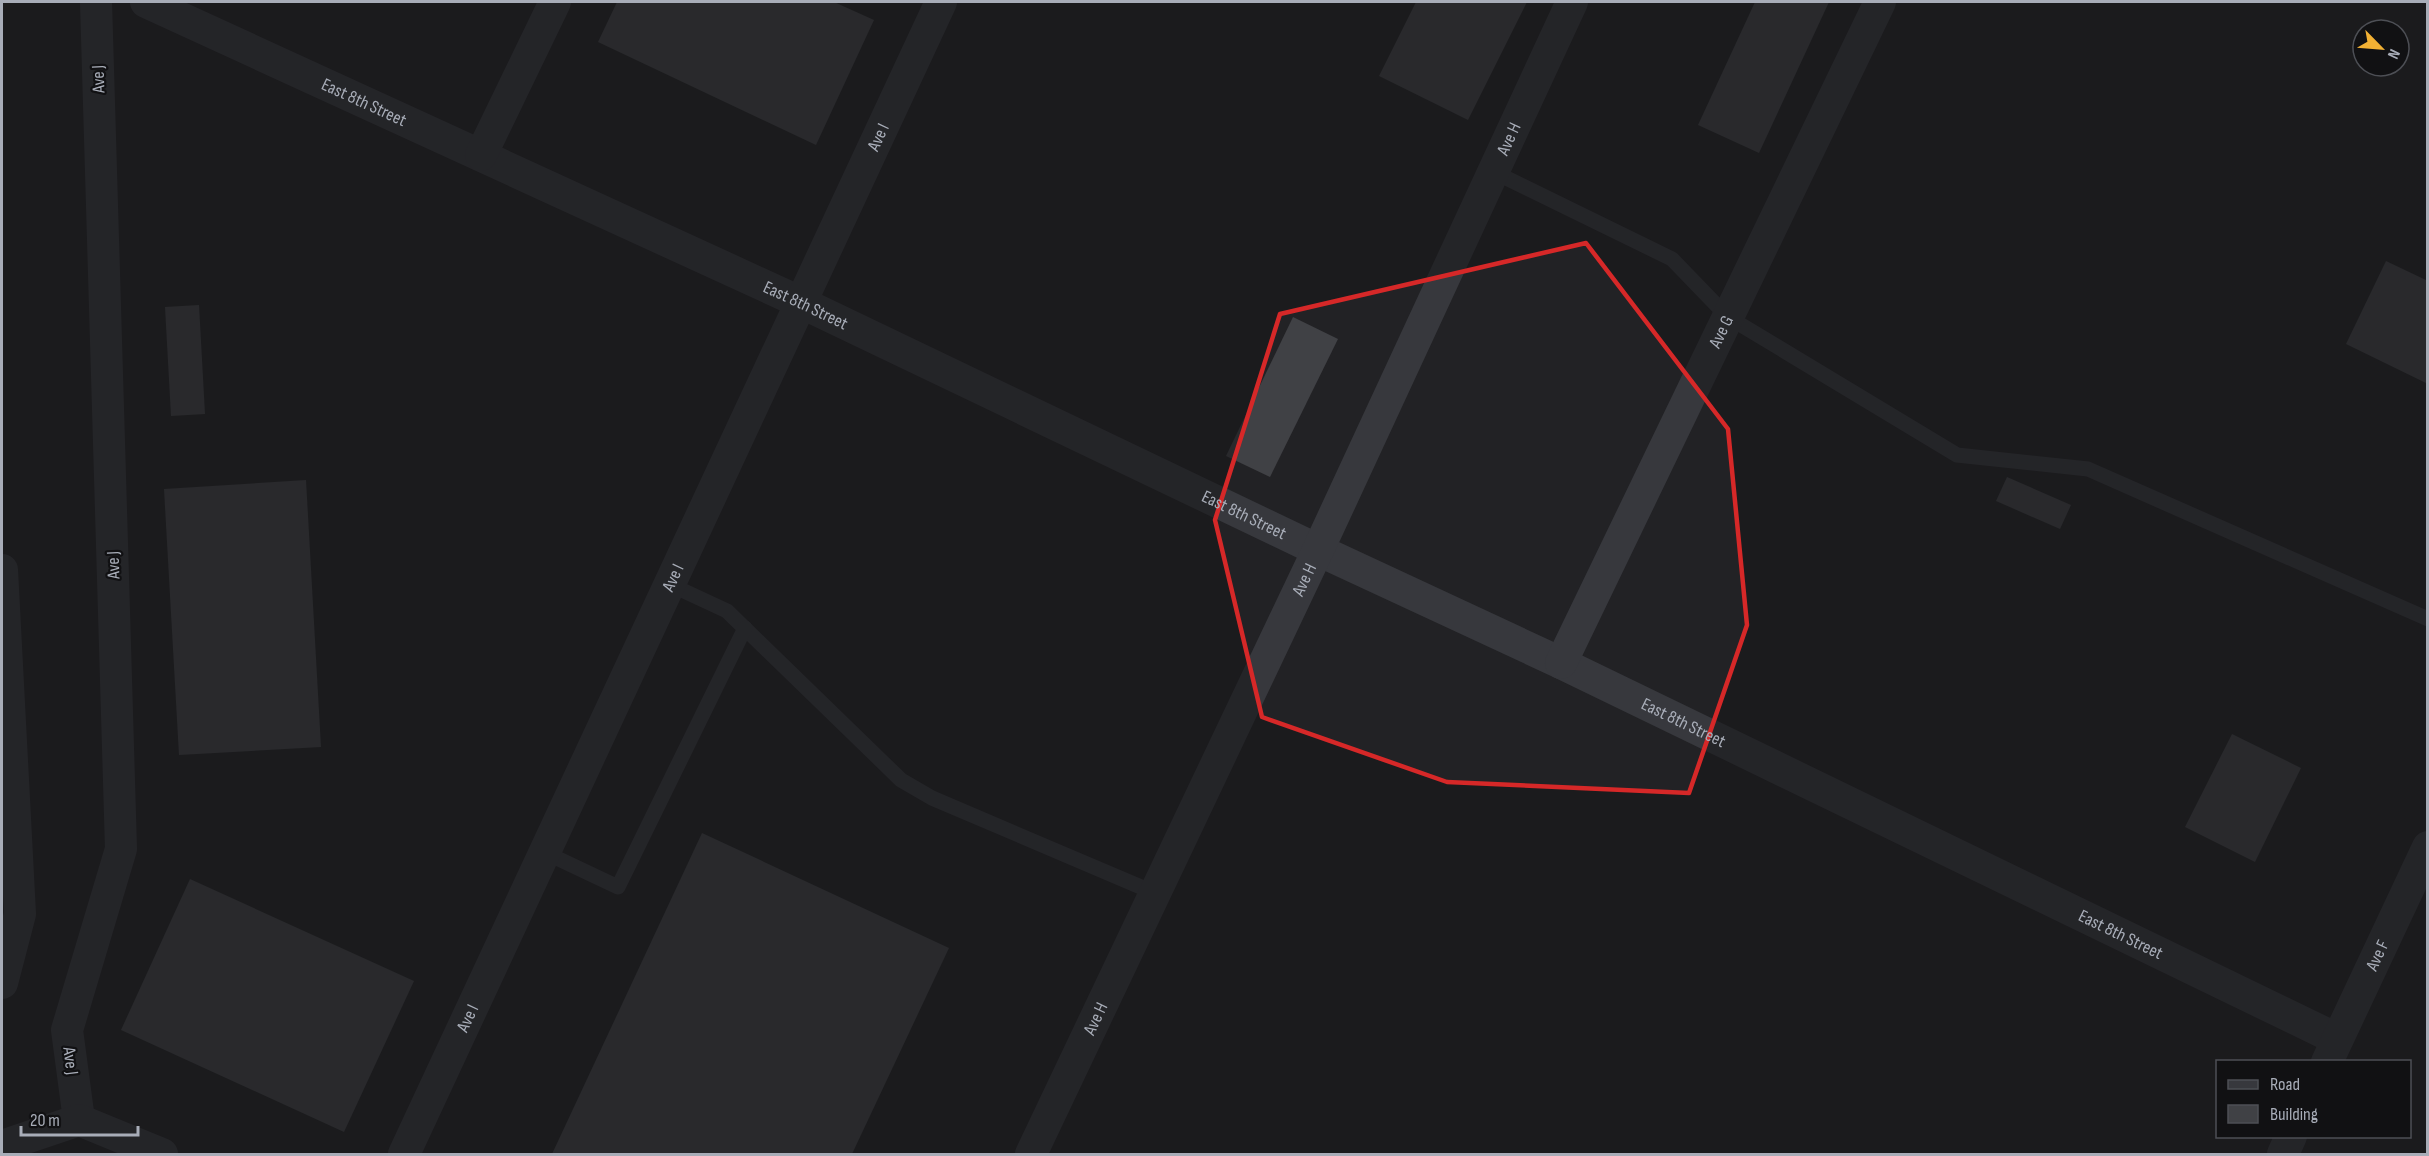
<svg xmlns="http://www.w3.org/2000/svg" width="2429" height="1156" font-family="'Sofia Sans Condensed',sans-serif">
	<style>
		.built { fill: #222225; fill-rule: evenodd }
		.building { fill: #404145 }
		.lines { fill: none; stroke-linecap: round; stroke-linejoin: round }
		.service { stroke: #37383d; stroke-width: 15 }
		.minor { stroke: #37383d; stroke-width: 32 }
		.marked { fill: none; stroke: #d62828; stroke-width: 4.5; stroke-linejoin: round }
		.labels { text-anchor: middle; stroke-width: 4.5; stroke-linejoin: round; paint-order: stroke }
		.street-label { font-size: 18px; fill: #a8adb8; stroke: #111113 }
	</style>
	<rect width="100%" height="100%" fill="#161618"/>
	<path class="built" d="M2,2H2427V1154H2ZM2363,30H2399V66H2363ZM2218,1062H2410V1136H2218Z"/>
	<g class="building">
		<polygon points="617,2 834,2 874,20 816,145 598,42"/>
		<polygon points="1416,2 1527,2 1468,120 1379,76"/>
		<polygon points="1755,2 1829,2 1759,153 1698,125"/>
		<polygon points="2386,261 2428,281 2428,384 2346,344"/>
		<polygon points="199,305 205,414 171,416 165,307"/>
		<polygon points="1293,317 1338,339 1270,477 1226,456"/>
		<polygon points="2007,477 2071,505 2060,529 1996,501"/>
		<polygon points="306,480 321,747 179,755 164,489"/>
		<polygon points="2232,734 2301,768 2255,862 2185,827"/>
		<polygon points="702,833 949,948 852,1154 552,1154"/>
		<polygon points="190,879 414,981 344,1132 121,1030"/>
	</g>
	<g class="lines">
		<g class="service">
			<polyline points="1494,172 1672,259 1728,317 1957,455 2088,469 2428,619"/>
			<polyline points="669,584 727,611 901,780 932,798 1155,893"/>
			<polyline points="544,852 618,887 745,628"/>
		</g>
		<g class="minor">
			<path id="s1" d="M146,2L800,302L1318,550L1561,663L2337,1039"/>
			<polyline points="481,155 555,2"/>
			<polyline points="2,570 20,914 2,983"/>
			<path id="s2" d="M1561,663L1880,2"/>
			<path id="s3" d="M2327,1062L2428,847"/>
			<polyline points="79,1120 67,1030 121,849 96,2"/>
			<polyline points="2,1146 79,1120 162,1154"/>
			<path id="s4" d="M404,1154L941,2"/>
			<path id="s5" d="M1031,1154L1318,550L1572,2"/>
			<polyline points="2283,1154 2291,1136"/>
		</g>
	</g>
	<path d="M0 0H2429V1156H0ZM1586,243L1728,429L1747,625L1689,793L1447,782L1262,717L1215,520L1280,314Z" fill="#161618" fill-opacity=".55" fill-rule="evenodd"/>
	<path class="marked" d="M1586,243L1728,429L1747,625L1689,793L1447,782L1262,717L1215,520L1280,314Z"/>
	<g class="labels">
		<g class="street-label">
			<text transform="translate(98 79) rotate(-92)" y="6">Ave J</text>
			<text dy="6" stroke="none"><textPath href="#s1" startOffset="240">East 8th Street</textPath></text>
			<text dy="6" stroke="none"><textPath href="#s4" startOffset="1122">Ave I</textPath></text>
			<text dy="6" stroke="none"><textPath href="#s5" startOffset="1122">Ave H</textPath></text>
			<text dy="6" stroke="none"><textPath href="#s1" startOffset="726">East 8th Street</textPath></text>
			<text dy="6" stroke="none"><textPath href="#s2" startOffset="368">Ave G</textPath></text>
			<text dy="6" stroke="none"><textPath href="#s1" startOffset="1212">East 8th Street</textPath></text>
			<text transform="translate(113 565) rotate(-92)" y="6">Ave J</text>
			<text dy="6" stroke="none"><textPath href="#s4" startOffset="636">Ave I</textPath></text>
			<text dy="6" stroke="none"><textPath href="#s5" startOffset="636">Ave H</textPath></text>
			<text dy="6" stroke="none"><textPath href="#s1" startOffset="1698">East 8th Street</textPath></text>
			<text dy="6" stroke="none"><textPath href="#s1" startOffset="2184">East 8th Street</textPath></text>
			<text dy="6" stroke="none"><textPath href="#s3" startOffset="118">Ave F</textPath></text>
			<text dy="6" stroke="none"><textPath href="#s4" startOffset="150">Ave I</textPath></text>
			<text dy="6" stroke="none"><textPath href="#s5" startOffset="150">Ave H</textPath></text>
			<text transform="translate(71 1061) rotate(83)" y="6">Ave J</text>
		</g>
	</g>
	<rect width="2429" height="1156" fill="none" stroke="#a8adb8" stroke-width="6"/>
	<rect x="2216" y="1060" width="195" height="78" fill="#111113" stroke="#4d4f55" stroke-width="1.5"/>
	<rect x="2228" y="1080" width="30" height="9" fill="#37383d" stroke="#4d4f55" stroke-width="1.5"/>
	<text x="2270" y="1090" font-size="18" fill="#a8adb8">Road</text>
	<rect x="2228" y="1105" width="30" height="18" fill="#404145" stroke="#4d4f55" stroke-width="1.5"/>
	<text x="2270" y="1120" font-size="18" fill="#a8adb8">Building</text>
	<g transform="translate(2381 48) rotate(115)"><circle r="28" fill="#111113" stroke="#4d4f55" stroke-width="1.5"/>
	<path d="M0-4.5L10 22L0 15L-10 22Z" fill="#f2b134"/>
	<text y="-9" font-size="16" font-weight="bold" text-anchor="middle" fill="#a8adb8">N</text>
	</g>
	<path d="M21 1126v9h117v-9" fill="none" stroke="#a8adb8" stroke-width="3"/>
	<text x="30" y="1126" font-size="18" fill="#a8adb8" stroke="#111113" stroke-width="4.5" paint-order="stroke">20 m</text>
</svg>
